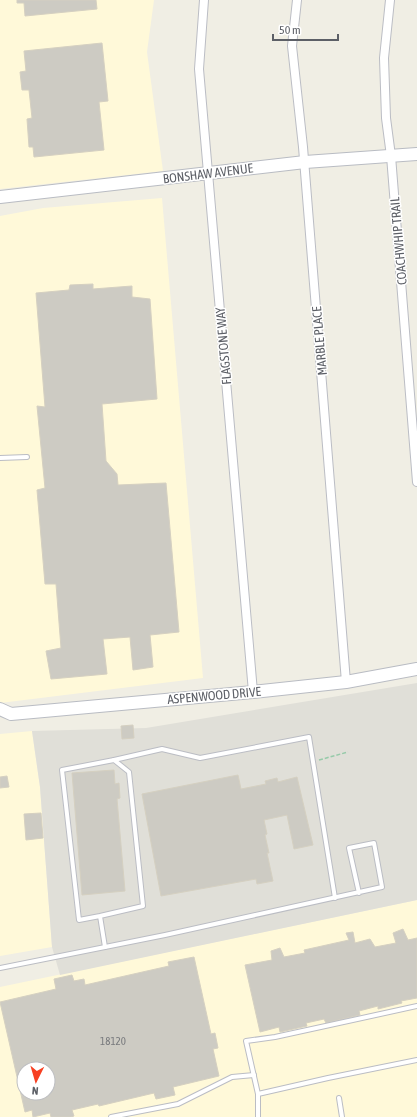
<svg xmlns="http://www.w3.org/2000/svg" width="417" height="1117" font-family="'Asap Condensed',sans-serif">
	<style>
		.commercial { fill: #fff9d9; fill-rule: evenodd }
		.industrial { fill: #e0dfd8 }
		.building { fill: #cdcbc3; stroke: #d5d0c1; fill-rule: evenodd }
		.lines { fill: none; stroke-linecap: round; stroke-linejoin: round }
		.lane-casing { stroke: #bbbdc4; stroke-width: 6 }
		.street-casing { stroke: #bbbdc4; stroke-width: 10 }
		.secondary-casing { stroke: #b9bcc3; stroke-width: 14 }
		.path { stroke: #96caa9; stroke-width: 1.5; stroke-dasharray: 4 2; stroke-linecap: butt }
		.lane { stroke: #fff; stroke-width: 4 }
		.street { stroke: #fff; stroke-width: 8 }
		.secondary { stroke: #fff; stroke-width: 12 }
		.labels { text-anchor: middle; stroke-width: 3; stroke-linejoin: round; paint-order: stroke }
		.number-label { font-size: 11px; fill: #787a7d }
		.street-label { font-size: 13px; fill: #5c5f66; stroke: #fff }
	</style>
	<rect width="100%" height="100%" fill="#f0eee4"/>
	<g class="commercial">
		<polygon points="0,0 154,0 147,52 163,171 0,189"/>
		<polygon points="162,198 203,678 0,703 0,216 43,208"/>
		<polygon points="32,731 40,787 52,947 0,956 0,734"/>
		<path d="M417,900V1117H0V987ZM24,1069H48V1093H24Z"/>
	</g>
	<polygon class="industrial" points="417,683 417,900 60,975 52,947 40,787 32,731 146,728"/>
	<g class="building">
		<polygon points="17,0 96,0 97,9 25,16 24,3 17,3"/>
		<polygon points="102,43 108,101 99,102 104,150 34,157 33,147 29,147 27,119 32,118 29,90 22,90 20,72 26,71 24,51"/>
		<polygon points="93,284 93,289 132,286 132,297 150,299 157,399 102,404 106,461 117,474 118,485 166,483 179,632 150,635 153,667 133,670 130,637 103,639 107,674 51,679 46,651 61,648 56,584 45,584 37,490 45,488 37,406 45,407 36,293 69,290 70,285"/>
		<polygon points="133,725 134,738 122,739 121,726"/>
		<polygon points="114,770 115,784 119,783 120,798 117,799 125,891 82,895 72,773"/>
		<polygon points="238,775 241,789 266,784 265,781 277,778 278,782 297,777 313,845 294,849 287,815 264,820 267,834 265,835 269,853 267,853 273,881 257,884 256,879 161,896 142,794"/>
		<polygon points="7,776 9,787 0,788 0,777"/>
		<polygon points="41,813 43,838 26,840 24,814"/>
		<polygon points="403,929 408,940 417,938 417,998 401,1001 402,1003 378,1009 378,1006 359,1011 360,1015 326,1023 324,1019 306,1023 307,1026 280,1032 279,1027 260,1032 245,965 272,960 271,951 280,948 284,957 305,953 304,950 349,940 346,933 353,932 355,943 370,939 375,947 396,943 393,933"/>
		<path d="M194,957L211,1034L215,1033L218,1048L213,1049L219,1076L173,1087L175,1095L156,1099L154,1093L99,1106L98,1104L72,1110L74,1116L71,1117H51L50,1113L33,1117L32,1110L25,1112L0,1002L56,989L54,979L72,975L74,981L84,979L85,985L169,966L168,962ZM24,1069H48V1093H24Z"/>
	</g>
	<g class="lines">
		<defs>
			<g id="lane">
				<polyline points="0,458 27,457"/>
				<polyline points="114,760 162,749 200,758 309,737 335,898"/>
				<polyline points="100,916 79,920 62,770 114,760 129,772 143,906 100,916 105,947"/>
				<polyline points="0,968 165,935 382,887 374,843 349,848 359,893"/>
				<polyline points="258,1094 328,1078 417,1060"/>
				<polyline points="339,1098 342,1117"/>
				<polyline points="111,1117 178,1104 232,1077 254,1075"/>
				<polyline points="258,1117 258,1094 246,1041 275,1037 417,1006"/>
			</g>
			<g id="street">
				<polyline points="204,0 199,69 253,692"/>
				<polyline points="297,0 292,46 303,147 346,682"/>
				<polyline points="390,0 384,58 386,118 391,156 417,482"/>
			</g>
			<g id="secondary">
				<polyline points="0,197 305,162 417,154"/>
				<polyline points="0,709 11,714 253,692 346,682 417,669"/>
			</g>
		</defs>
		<use href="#lane" class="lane-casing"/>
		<use href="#street" class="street-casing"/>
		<use href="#secondary" class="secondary-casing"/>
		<polyline class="path" points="319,760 348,752"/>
		<use href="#lane" class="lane"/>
		<use href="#street" class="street"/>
		<use href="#secondary" class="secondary"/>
	</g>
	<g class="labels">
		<g class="number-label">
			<text x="113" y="1045">18120</text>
		</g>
		<g class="street-label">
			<text transform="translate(208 173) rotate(-7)" y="5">BONSHAW AVENUE</text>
			<text transform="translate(398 241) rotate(-95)" y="5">COACHWHIP TRAIL</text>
			<text transform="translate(319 341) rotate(-95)" y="5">MARBLE PLACE</text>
			<text transform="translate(223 346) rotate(-95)" y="5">FLAGSTONE WAY</text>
			<text transform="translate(214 695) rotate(-5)" y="5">ASPENWOOD DRIVE</text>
		</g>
	</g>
	<g transform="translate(36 1081) rotate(185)"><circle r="19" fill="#ffffff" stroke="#bebfc2"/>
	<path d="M0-3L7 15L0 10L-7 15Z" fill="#f74022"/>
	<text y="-6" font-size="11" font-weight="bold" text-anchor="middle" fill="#5c5f66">N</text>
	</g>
	<path d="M273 34v6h65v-6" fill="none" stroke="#5c5f66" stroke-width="2"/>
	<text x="279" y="34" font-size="12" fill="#5c5f66" stroke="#ffffff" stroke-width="3" paint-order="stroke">50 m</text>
</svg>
